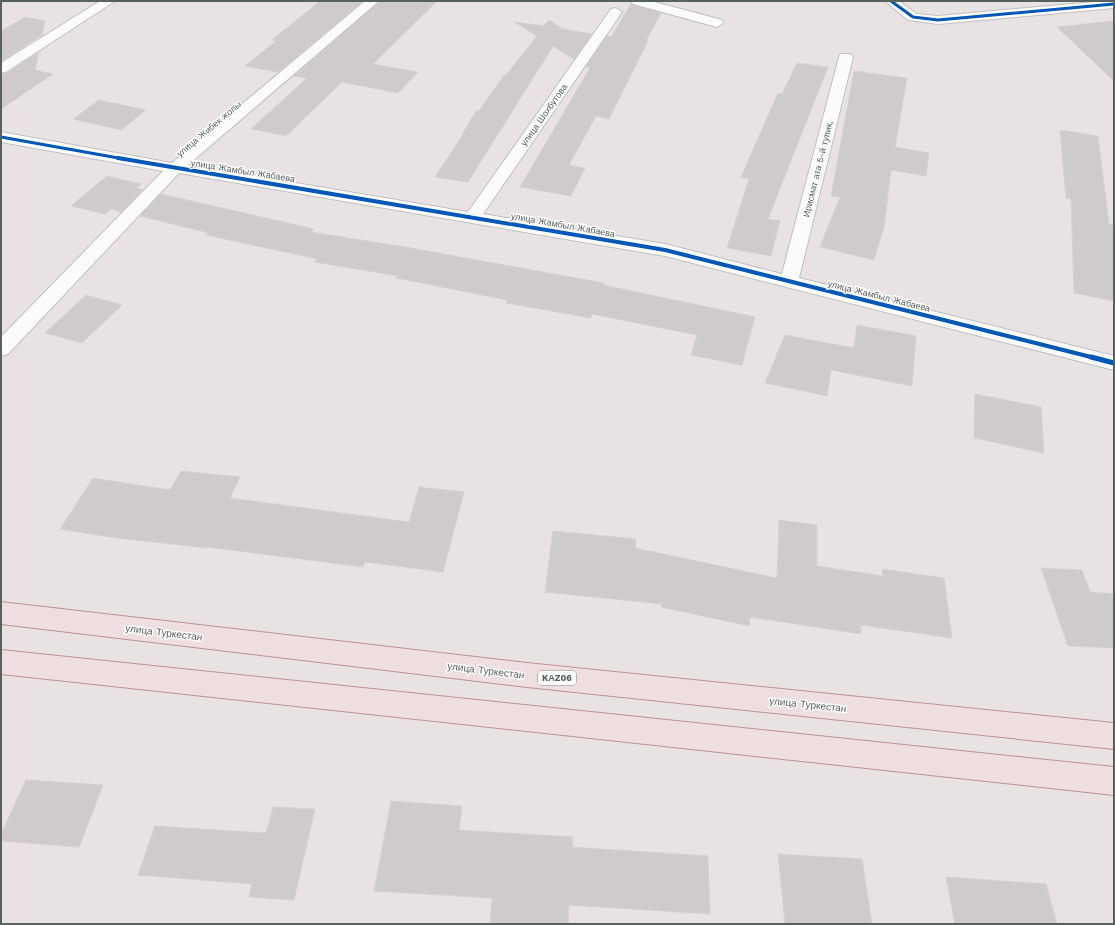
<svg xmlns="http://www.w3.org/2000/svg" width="1115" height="925" font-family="'Work Sans',sans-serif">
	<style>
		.building { fill: #cecbca; stroke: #d8d1d2 }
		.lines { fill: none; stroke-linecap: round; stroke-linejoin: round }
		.minor-casing { stroke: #c0c0c0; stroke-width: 2 }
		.highway-casing { stroke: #bf9094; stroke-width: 2 }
		.minor { fill: #fcfbfb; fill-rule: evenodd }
		.highway { fill: #eededf; fill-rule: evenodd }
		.cycleway-far2-casing { stroke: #fff; stroke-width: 4.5 }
		.cycleway-far1-casing { stroke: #fff; stroke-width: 6 }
		.cycleway-casing { stroke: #fff; stroke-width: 8 }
		.cycleway-far2 { stroke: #0057b8; stroke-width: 3 }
		.cycleway-far1 { stroke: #0057b8; stroke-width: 4 }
		.cycleway { stroke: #0057b8; stroke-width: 5 }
		.labels { text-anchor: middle; stroke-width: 3; stroke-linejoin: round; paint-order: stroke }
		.far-street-label { font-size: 9px; fill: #57615e; stroke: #fff }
		.shield { fill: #fff; stroke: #89908e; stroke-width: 1 }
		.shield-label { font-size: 9px; font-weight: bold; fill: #57615e }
		.street-label { font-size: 10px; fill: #57615e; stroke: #fff }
	</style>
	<rect width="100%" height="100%" fill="#e8e2e2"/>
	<g class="building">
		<polygon points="320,1 363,1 278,72 245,66 276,41 272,40"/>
		<polygon points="380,1 437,1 373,64 418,72 398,93 342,82 286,136 251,129 307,78 294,76"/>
		<polygon points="631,4 661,13 646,41 648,41 609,119 596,116 569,165 585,168 571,196 520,187 590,68 586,66 607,36 611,37"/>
		<polygon points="25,17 45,21 42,35 1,61 1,31"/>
		<polygon points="549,20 563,29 592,34 574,59 553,46 468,182 435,177 464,133 463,133 476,111 479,111 504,75 506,75 537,36 514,22 544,26"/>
		<polygon points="1114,21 1114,81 1057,27"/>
		<polygon points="39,52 35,70 53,74 1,109 1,74 7,73"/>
		<polygon points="797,63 828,67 768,219 780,221 771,256 727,248 749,179 741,177 778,93 782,94"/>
		<polygon points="854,71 907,78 895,147 929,153 926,176 891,170 884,227 874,260 820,247 840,197 831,196"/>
		<polygon points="99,100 146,110 121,130 73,119"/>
		<polygon points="1060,130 1098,136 1109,224 1114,225 1114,301 1074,293 1071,199 1066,198"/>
		<polygon points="107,176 141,184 136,188 143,190 121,212 111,209 105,214 71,206"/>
		<polygon points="161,194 314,229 311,232 411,248 604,283 603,285 755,317 742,365 691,355 697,335 592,314 591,318 506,303 507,300 396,278 398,276 314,262 317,259 206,235 209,233 140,216"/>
		<polygon points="86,295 122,305 82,343 45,333"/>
		<polygon points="857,325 916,336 912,386 831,370 827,396 765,383 785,335 854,348"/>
		<polygon points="975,394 1041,407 1044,453 974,438"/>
		<polygon points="181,471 240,477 230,498 409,522 419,487 464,492 443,572 365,562 363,567 207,547 207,548 117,538 60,529 93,478 170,490"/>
		<polygon points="779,520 817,525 817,566 883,576 882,569 944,578 952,638 861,625 861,634 750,617 749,626 661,607 662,604 545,592 553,531 636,539 635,548 777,578"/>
		<polygon points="1041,568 1082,570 1090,592 1114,594 1114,648 1068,646"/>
		<polygon points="26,780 103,785 79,847 1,841 1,834"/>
		<polygon points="391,801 462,806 459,830 573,837 572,847 708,856 710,914 569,905 568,924 490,924 492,898 374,891"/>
		<polygon points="273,807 315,809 294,900 249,897 252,884 138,875 155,826 266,833"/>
		<polygon points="778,854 862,859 872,924 785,924"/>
		<polygon points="946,877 1046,884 1057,924 955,924"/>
	</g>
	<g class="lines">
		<defs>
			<g id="minor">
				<polygon points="100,1 115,1 6,72 1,73 1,63"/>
				<polygon points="365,1 379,1 188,165 468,212 611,9 616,8 622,12 483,214 665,244 782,274 839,57 841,54 851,54 853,57 799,278 1114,356 1114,370 665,256 179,173 8,354 1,356 1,337 163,171 1,142 1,132 172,163"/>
				<polygon points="631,1 651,1 722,20 723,23 717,27 633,4"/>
				<polygon points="885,1 899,1 917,14 938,16 1105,1 1114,1 1114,8 938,24 908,20"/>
			</g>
			<g id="highway">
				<polygon points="1,602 527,663 1114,723 1114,749 527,687 1,624"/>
				<polygon points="1,650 1114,767 1114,795 1,674"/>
			</g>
		</defs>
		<use href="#minor" class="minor-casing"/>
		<use href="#highway" class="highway-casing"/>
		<use href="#minor" class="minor"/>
		<use href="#highway" class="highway"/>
		<defs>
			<g id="cycleway-far2">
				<polyline points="891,1 913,17 938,20 1114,4"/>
				<polyline points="1,137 124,159"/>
			</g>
			<polyline id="cycleway-far1" points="118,158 665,250 1095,358"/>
			<polyline id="cycleway" points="1091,357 1114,363"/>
		</defs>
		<use href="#cycleway-far2" class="cycleway-far2-casing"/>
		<use href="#cycleway-far1" class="cycleway-far1-casing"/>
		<use href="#cycleway" class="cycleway-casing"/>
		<use href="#cycleway-far2" class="cycleway-far2"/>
		<use href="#cycleway-far1" class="cycleway-far1"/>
		<use href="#cycleway" class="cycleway"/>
	</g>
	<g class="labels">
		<g class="far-street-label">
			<text transform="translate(544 115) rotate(-55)" y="3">улица Шохбутова</text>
			<text transform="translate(209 129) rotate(-40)" y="3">улица Жибек жолы</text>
			<text transform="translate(818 169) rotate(-76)" y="3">Ирисмат ата 5-й тупик,</text>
			<text transform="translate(243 171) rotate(9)" y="3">улица Жамбыл Жабаева</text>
			<text transform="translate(563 225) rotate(10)" y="3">улица Жамбыл Жабаева</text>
			<text transform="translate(879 296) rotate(14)" y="3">улица Жамбыл Жабаева</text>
		</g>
		<rect class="shield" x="538" y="671" width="38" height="14" rx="3"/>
		<g class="shield-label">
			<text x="557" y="681">KАZ06</text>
		</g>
		<g class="street-label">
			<text transform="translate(164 632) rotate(7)" y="4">улица Туркестан</text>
			<text transform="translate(486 670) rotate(7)" y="4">улица Туркестан</text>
			<text transform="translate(808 704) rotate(6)" y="4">улица Туркестан</text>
		</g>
	</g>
	<rect width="1115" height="925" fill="none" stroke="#57615e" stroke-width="4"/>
</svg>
